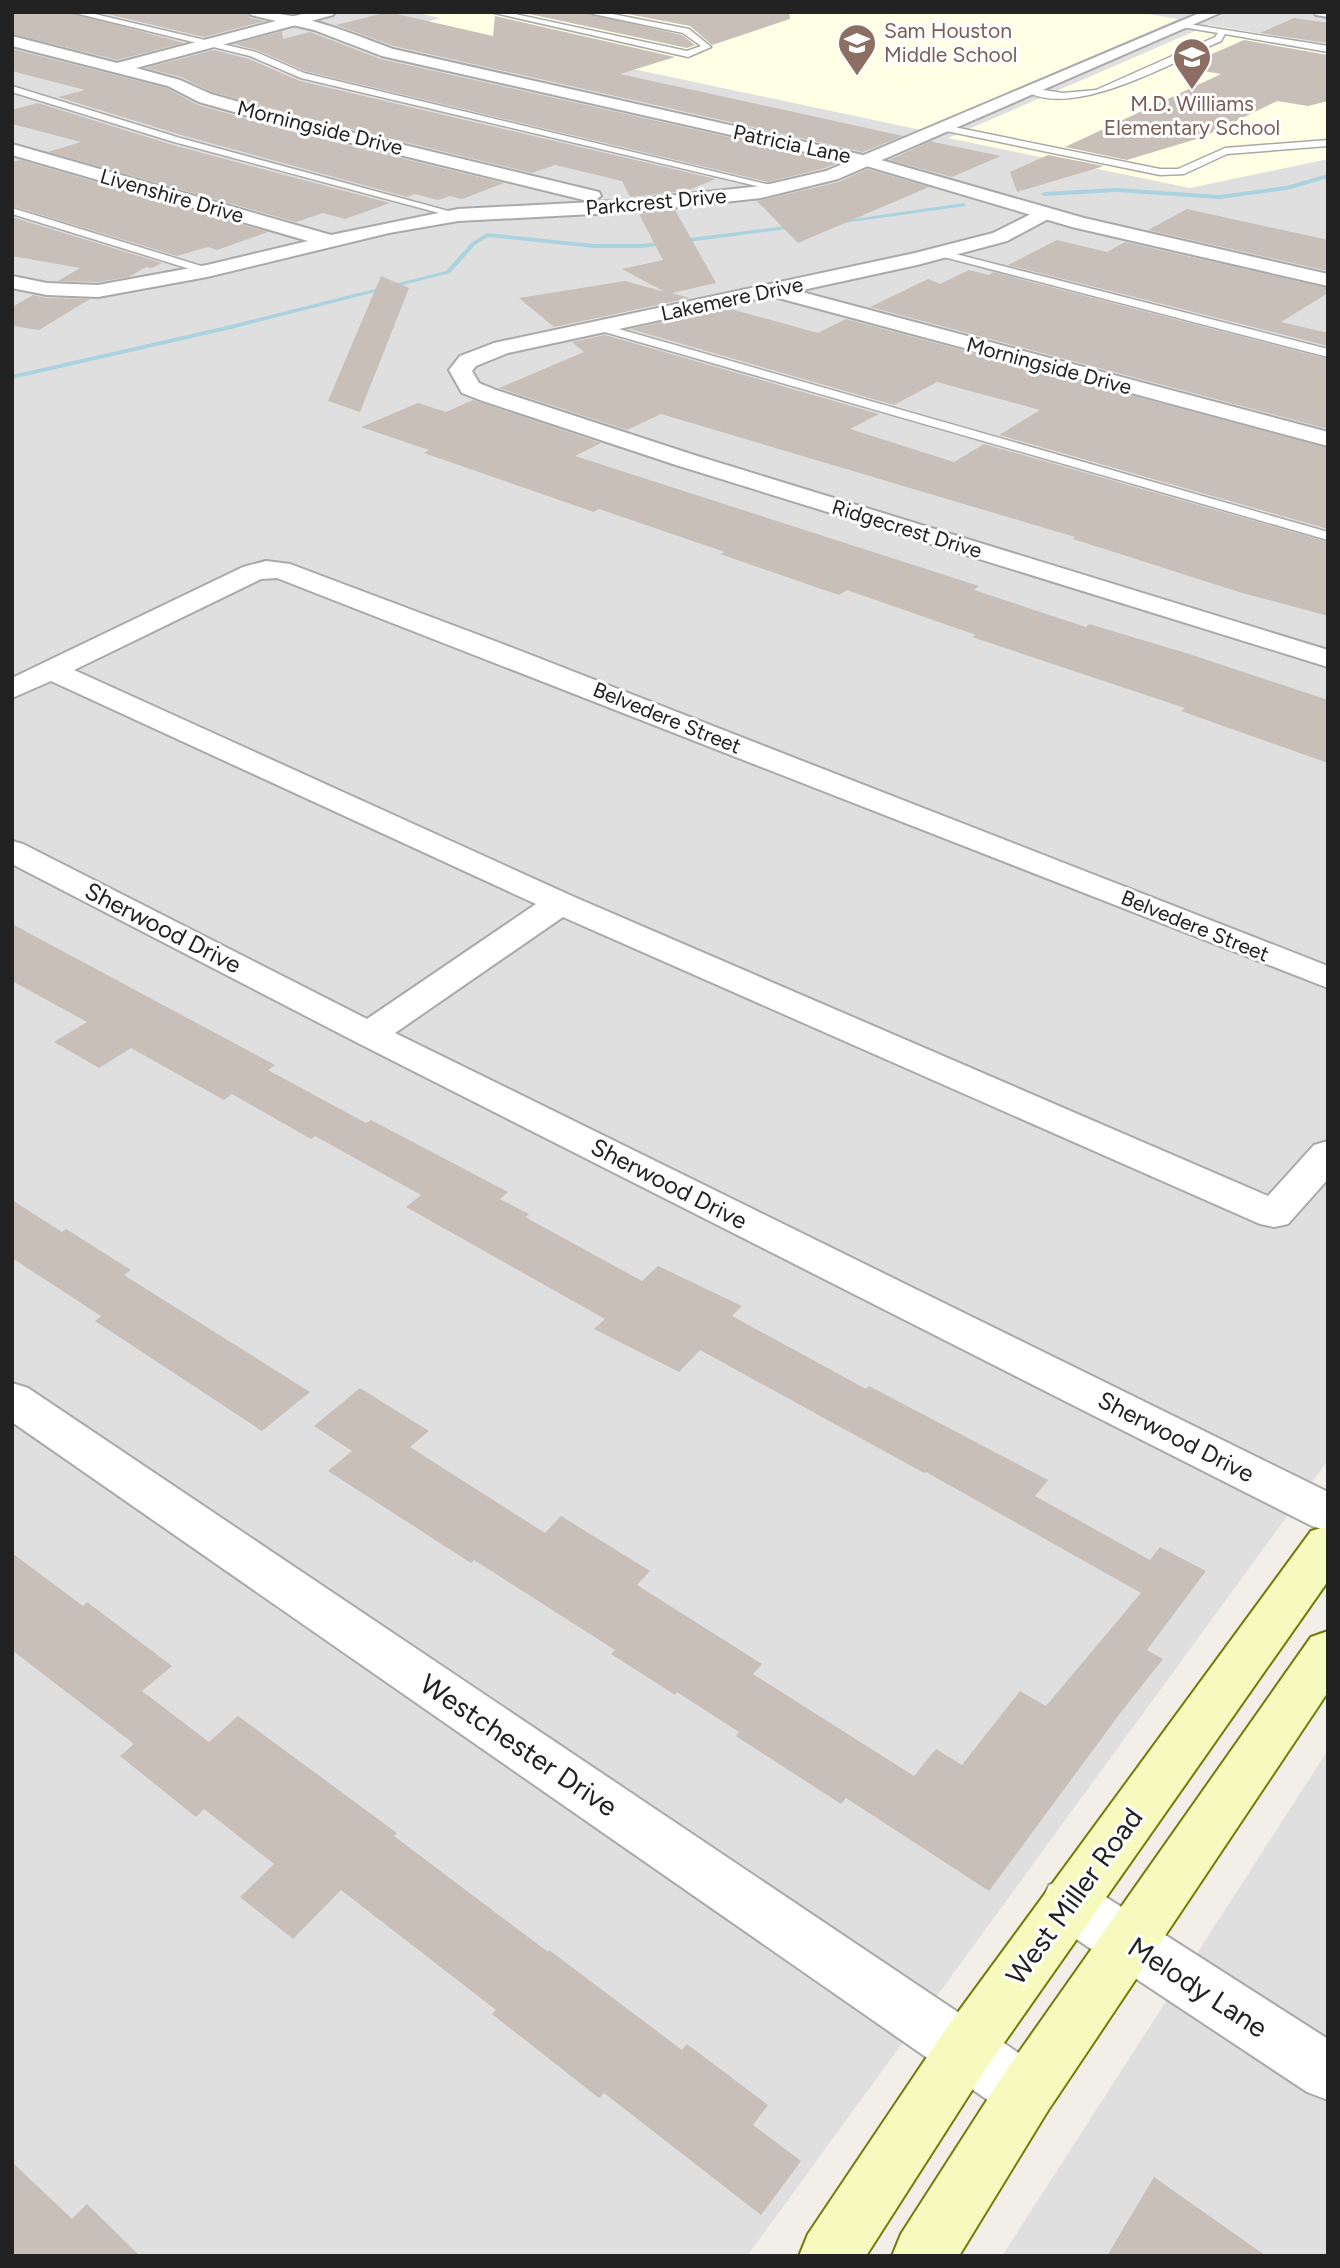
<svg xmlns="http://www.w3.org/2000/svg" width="1340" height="2268" font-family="Figtree,sans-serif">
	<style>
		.residential { fill: #e0dfdf }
		.education { fill: #ffffe5 }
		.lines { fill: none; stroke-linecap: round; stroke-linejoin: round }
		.stream { fill: #aad3df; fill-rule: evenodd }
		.building { fill: #c7bfb8 }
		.service-casing { stroke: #a9a9a9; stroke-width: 3 }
		.minor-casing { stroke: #a9a9a9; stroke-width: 4 }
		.tertiary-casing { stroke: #a9a9a9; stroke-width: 4 }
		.secondary-casing { stroke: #707d05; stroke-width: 4 }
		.service { fill: #fff; fill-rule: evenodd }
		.minor { fill: #fff; fill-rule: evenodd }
		.tertiary { fill: #fff; fill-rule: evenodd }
		.secondary { fill: #f7fabf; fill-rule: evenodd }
		.labels { text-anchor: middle; stroke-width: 6; stroke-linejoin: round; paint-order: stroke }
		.far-education-label { font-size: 21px; fill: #785e54; stroke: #fff; text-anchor: start }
		.far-street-label { font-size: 21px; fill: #222; stroke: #fff }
		.street-label { font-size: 24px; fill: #222; stroke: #fff }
		.near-street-label { font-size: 28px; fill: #222; stroke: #fff }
	</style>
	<rect width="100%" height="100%" fill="#f2efe9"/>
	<g class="residential">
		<polygon points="12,12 1328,12 1328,1460 747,2256 12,2256"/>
		<polygon points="1328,1750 1328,2256 1002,2256"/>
	</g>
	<g class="education">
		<polygon points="413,12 1136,12 1178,19 921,130 421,24 440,18"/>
		<polygon points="1209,25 1328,45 1328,159 1190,188 948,138"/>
	</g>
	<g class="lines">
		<g class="stream">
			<polygon points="1328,174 1328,178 1287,190 1219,199 1116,192 1044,196 1041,194 1044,192 1116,188 1219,195 1286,186"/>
			<polygon points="964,203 966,206 836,224 833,222"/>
			<polygon points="801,224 803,227 642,248 594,248 488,237 475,245 450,273 231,329 12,379 12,375 231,325 446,271 471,243 487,233 594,244 642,244"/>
		</g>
	</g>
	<g class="building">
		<polygon points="12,12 69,12 184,43 117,60 12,34"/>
		<polygon points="99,12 247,12 250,18 265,21 204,37"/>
		<polygon points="388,12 493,36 495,16 675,57 620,74 903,136 863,152 394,46 336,25"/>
		<polygon points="520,12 582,12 682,35 695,45 687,48"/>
		<polygon points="617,12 789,12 790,19 712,45 690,26"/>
		<polygon points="1294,18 1328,23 1328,43 1260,33"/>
		<polygon points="282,31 283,39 310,32 381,59 840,162 825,168 768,182 305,71 257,50 234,44"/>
		<polygon points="1244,40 1328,55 1328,101 1308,106 1277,101 1203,137 1127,160 1065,147 1221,74 1198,70 1212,64 1196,61"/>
		<polygon points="12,49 167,88 198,105 297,133 504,183 462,199 450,196 438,200 415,194 407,197 181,135 58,97 85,90 12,71"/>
		<polygon points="214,50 249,59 300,81 716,179 686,191 630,197 622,181 555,165 532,173 310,119 212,92 181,77 146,68"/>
		<polygon points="38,103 173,145 390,203 345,219 323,213 296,222 48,152 81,142 12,124 12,110"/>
		<polygon points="931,141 938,143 1001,156 952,177 889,160"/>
		<polygon points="1048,155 1104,166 1017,192 1010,172"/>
		<polygon points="20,160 268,232 217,250 208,247 177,256 12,206 12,162"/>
		<polygon points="867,169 929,187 798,243 757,201 839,182"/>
		<polygon points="1187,209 1328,240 1328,271 1148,230"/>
		<polygon points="675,210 716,283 672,293 690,298 554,327 519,298 625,281 665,292 622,269 663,260 639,214"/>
		<polygon points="12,217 162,263 152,268 146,267 129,277 98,282 58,281 80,268 12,256"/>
		<polygon points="1057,240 1107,252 1125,242 1328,288 1328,293 1281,322 1328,333 1328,346 1008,265"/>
		<polygon points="969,270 989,275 993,272 1328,359 1328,429 870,307 928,279 940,284"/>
		<polygon points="381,276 409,288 360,412 328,401"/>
		<polygon points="33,295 47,298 90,299 39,330 12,326 12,307"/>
		<polygon points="727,308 818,333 846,319 1328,448 1328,529 999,435 1040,410 937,382 894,405 630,329"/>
		<polygon points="605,335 879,414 850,429 954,462 984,444 1328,542 1328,616 1239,592 1073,539 1075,537 661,414 627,430 499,388 584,352 572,342"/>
		<polygon points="473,400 601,443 575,456 979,586 974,590 1086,627 1089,624 1186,653 1328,700 1328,763 1181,711 1185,708 972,637 976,635 847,590 839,595 720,554 725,552 599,509 594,512 424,453 429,450 361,427 418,403 446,412"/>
		<polygon points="12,924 275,1065 268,1070 366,1123 371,1120 508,1192 500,1199 529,1214 525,1217 642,1281 658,1266 742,1306 732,1316 866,1389 869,1386 1048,1480 1035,1496 1150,1560 1160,1547 1206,1571 1147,1650 1163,1659 1121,1712 989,1891 846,1798 841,1804 736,1736 739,1732 677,1692 675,1695 611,1654 615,1650 474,1560 471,1563 328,1471 352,1451 314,1426 360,1388 429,1431 410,1447 545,1533 561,1516 650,1571 637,1585 762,1664 753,1674 914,1776 936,1749 962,1765 1020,1691 1046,1706 1141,1593 926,1472 924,1473 700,1350 679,1372 594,1329 605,1319 406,1207 421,1195 315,1136 311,1139 232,1094 224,1100 131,1048 99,1068 54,1042 87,1022 12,981"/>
		<polygon points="12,1200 62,1232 66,1229 131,1270 124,1275 310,1392 262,1431 95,1321 101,1316 12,1258"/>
		<polygon points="12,1553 83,1606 87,1602 172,1666 142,1691 209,1742 238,1716 397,1833 394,1836 548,1952 549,1950 682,2050 687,2044 768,2105 753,2125 801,2161 761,2215 604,2093 599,2098 492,2014 496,2010 341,1890 293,1939 240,1897 274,1864 204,1809 196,1817 120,1756 134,1744 12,1650"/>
		<polygon points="12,2162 72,2219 87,2204 140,2256 12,2256"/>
		<polygon points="1154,2177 1266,2256 1107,2256"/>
	</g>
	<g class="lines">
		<defs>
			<g id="service">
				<polygon points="71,12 86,12 256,52 304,73 783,188 778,191 301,78 250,56"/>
				<polygon points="490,12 506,12 687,51 701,46 683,33 584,12 602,12 689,29 711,47 688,57"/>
				<path d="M1182,23L1328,46V52L1225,34L1221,41C1175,61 1073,120 1026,91L1030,88L1063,93L1096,90L1215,37L1218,33L1182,27Z"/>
				<polygon points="12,86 180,138 463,215 454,217 174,142 12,92"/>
				<polygon points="944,125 1160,169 1178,169 1225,148 1328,140 1328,146 1227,154 1184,174 1160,175 941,130 941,126"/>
				<polygon points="12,208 211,269 213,271 203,273 12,214"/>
				<polygon points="940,250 1328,349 1328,357 936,255 936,251"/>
				<polygon points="598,323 1328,532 1328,540 594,329 594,325"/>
			</g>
			<g id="minor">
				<polygon points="310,12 335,12 333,15 136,68 180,80 211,94 309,122 599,192 601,196 592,202 298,130 199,102 168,86 12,46 12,36 117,63"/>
				<polygon points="1202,12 1222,12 838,179 761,198 631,212 458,221 389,233 207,277 98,297 47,295 12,288 12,276 47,283 98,285 207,265 308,241 12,155 12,144 331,235 458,209 631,200 761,186 826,171"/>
				<polygon points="1314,12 1328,12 1328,17 1316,15"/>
				<polygon points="1043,208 1053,214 1050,218 1007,241 917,265 798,291 1328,432 1328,446 771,296 508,353 476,366 472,371 479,383 496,390 694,455 1328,650 1328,667 676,465 480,400 462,393 449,370 460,356 494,343 915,253 993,233"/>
				<polygon points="266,561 290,564 500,643 1328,966 1328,988 277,578 261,579 74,670 572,896 1268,1196 1314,1145 1328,1141 1328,1179 1288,1224 1274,1227 1260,1224 563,917 395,1033 1328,1492 1328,1531 1312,1526 356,1042 12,864 12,841 23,844 367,1019 536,904 51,681 12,698 12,678 243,567"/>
				<polygon points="12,1383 28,1388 1047,2072 1055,2092 1047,2112 1026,2121 1005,2112 12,1422"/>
				<polygon points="1068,1878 1087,1885 1328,2039 1328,2100 1307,2092 1049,1921 1041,1903 1049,1885"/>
			</g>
			<path id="tertiary" d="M249,12C301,12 345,31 393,49L867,156L1084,218L1328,274V286L1072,227L863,165L382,56L314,30L251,15Z"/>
			<g id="secondary">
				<polygon points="1328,1526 1328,1581 985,2070 866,2256 799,2256 808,2234 945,2030 1311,1531"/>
				<polygon points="1328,1631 1328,1692 1047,2112 959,2256 892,2256 901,2234 1005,2072 1311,1637"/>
			</g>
		</defs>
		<use href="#service" class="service-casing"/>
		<use href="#minor" class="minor-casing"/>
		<use href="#tertiary" class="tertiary-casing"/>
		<use href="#secondary" class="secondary-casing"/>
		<use href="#service" class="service"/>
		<use href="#minor" class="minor"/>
		<use href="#tertiary" class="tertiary"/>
		<use href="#secondary" class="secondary"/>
	</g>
	<defs>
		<symbol id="school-pin" viewBox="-11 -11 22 30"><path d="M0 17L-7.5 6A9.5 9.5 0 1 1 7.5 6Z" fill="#8d6e63" stroke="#fff"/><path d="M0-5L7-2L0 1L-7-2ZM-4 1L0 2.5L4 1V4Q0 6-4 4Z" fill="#fff"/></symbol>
	</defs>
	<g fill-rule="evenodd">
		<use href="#school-pin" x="835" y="21" width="44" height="60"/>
		<use href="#school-pin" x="1170" y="35" width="44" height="60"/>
	</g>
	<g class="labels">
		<g class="far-education-label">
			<text x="884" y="38">Sam Houston<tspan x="884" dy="24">Middle School</tspan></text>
			<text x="1192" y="111" text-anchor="middle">M.D. Williams<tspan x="1192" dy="24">Elementary School</tspan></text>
		</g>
		<g class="far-street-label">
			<text transform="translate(320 128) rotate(14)" y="7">Morningside Drive</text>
			<text transform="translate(792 144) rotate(12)" y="7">Patricia Lane</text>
			<text transform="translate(172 196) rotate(16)" y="7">Livenshire Drive</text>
			<text transform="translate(656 202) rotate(-5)" y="7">Parkcrest Drive</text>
			<text transform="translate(732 299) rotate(-12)" y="7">Lakemere Drive</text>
			<text transform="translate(1049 366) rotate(15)" y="7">Morningside Drive</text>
			<text transform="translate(907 529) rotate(17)" y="7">Ridgecrest Drive</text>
			<text transform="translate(667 718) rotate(22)" y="7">Belvedere Street</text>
			<text transform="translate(1195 926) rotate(22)" y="7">Belvedere Street</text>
		</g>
		<g class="street-label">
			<text transform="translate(163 928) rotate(27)" y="8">Sherwood Drive</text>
			<text transform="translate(669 1184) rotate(27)" y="8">Sherwood Drive</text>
			<text transform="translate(1176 1437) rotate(27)" y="8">Sherwood Drive</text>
		</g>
		<g class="near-street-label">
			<text transform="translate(519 1745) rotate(34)" y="10">Westchester Drive</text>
			<text transform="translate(1074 1896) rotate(-54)" y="10">West Miller Road</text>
			<text transform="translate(1198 1987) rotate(33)" y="10">Melody Lane</text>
		</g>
	</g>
	<rect width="1340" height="2268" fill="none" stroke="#222222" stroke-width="28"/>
</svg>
